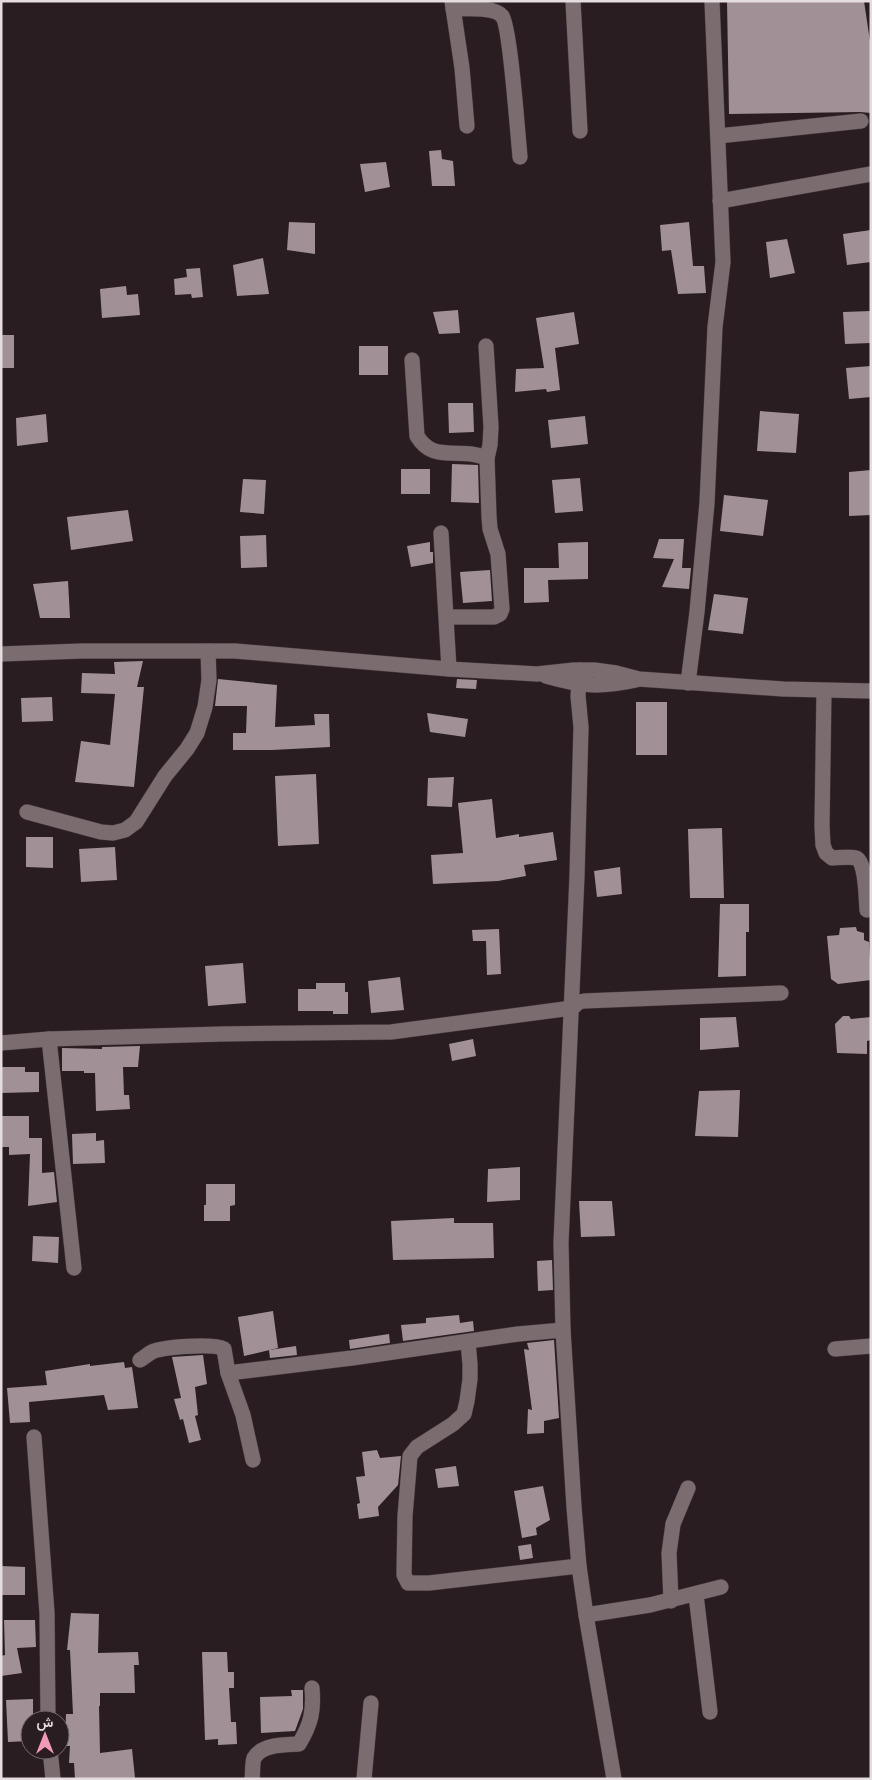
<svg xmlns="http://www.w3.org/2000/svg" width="872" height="1780" font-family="'Nunito Sans',Vazirmatn,sans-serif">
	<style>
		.building { fill: #a19196 }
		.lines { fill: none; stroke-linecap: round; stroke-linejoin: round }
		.minor-casing { stroke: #443a3d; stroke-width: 16 }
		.minor { stroke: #7b6c70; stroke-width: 15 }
	</style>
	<rect width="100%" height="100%" fill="#291d21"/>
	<g class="building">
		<polygon points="727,1 864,1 871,48 871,113 860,112 729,114"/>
		<polygon points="441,150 442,159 453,161 455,186 432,186 429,151"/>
		<polygon points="386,162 390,187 365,192 360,164"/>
		<polygon points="289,222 315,223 315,254 287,250"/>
		<polygon points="689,222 693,266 704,266 706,293 678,294 671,250 662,251 660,225"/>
		<polygon points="871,230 871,262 847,265 843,234"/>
		<polygon points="787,239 795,273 770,278 766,242"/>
		<polygon points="263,258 269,294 237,296 233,265"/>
		<polygon points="200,268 203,297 192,298 191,294 175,295 174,279 187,277 186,269"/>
		<polygon points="126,286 127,295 138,294 140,315 102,318 100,289"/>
		<polygon points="458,310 460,333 439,334 433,312"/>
		<polygon points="871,311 871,343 845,344 843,312"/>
		<polygon points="574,312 579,344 555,348 560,390 547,392 546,389 515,392 516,369 544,368 536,318"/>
		<rect x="1" y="335" width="13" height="33"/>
		<rect x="359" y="346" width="29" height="29"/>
		<polygon points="871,366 871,397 849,399 846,368"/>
		<polygon points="448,403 473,403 474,432 449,433"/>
		<polygon points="760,411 799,414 796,453 757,451"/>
		<polygon points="46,414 48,442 17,446 16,418"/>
		<polygon points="585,416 588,444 551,448 548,420"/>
		<polygon points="452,464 478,465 479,503 451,502"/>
		<rect x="401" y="469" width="29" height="25"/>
		<polygon points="871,470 871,515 849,516 849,472"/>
		<polygon points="580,478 583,511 555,513 552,480"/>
		<polygon points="243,479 266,480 264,514 240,512"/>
		<polygon points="724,495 768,500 763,536 720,531"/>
		<polygon points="128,510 133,541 71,550 67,517"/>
		<polygon points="266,535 267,567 241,568 240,536"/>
		<polygon points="659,539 684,539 682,568 691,568 689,589 662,587 674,559 653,558"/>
		<polygon points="430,542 430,552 433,552 433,563 411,567 407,546"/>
		<polygon points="588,542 588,579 548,580 549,602 524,603 524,568 559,568 558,543"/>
		<polygon points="490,570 492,601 463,603 460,572"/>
		<polygon points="68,581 70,618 40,618 33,584"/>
		<polygon points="714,594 748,598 743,634 708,630"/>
		<polygon points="143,661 137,687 144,687 134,787 75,782 81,741 110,745 115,694 81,693 82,673 115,674 114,662"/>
		<polygon points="218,679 277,685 275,727 315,725 314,714 329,714 330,747 272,750 233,750 233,733 246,733 247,706 215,706"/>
		<polygon points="457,679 477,680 476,689 456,688"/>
		<polygon points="52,697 53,721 22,722 21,698"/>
		<rect x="636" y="702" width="31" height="53"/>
		<polygon points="427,713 468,719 465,737 430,732"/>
		<polygon points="316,774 319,844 278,846 275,776"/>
		<polygon points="454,777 452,807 427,806 428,778"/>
		<polygon points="492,799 496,838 519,834 519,837 553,832 557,860 524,865 526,876 498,881 433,884 431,855 463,853 458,803"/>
		<polygon points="722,828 724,898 690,898 688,829"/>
		<polygon points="26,837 53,837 53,868 26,867"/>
		<polygon points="115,847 117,880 81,882 79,849"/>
		<polygon points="620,867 622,894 597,897 594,871"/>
		<polygon points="720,904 749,904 749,932 746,932 746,976 718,977"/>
		<polygon points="856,927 857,931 864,933 864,940 869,942 871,980 838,984 831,979 827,936 839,935 840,928"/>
		<polygon points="499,929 501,974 487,975 486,941 473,941 472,930"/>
		<polygon points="243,963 246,1003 208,1006 205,966"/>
		<polygon points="400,977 404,1010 371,1013 368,981"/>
		<polygon points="316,983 345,983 345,992 348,992 348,1014 333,1014 333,1011 298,1011 298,989 316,989"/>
		<polygon points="843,1016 849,1016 851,1019 871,1017 871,1040 867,1041 867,1054 837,1053 835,1024"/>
		<polygon points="736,1017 739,1047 700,1050 700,1018"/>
		<polygon points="473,1039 476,1056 452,1061 449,1044"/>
		<polygon points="140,1046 138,1067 123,1067 124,1095 129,1095 130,1109 96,1111 95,1073 84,1073 84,1071 62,1071 62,1048 102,1049 102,1047"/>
		<polygon points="1,1067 25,1067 25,1072 39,1072 39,1092 1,1093"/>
		<polygon points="740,1090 738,1137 695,1136 699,1091"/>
		<polygon points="1,1116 29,1116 29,1138 42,1138 42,1173 54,1172 57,1202 28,1206 30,1154 9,1155 9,1147 1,1147"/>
		<polygon points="96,1133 96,1141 104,1140 105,1163 73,1164 72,1134"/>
		<polygon points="520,1167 520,1200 487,1202 488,1169"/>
		<polygon points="206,1184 235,1184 235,1205 230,1206 230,1221 204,1221 204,1205 206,1205"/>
		<polygon points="579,1201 612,1201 615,1236 581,1237"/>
		<polygon points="454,1218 454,1223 493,1223 494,1258 393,1260 391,1221"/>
		<polygon points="33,1236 59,1237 58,1263 32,1261"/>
		<polygon points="552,1260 553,1290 538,1291 537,1261"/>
		<polygon points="273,1311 278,1348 244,1356 238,1317"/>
		<polygon points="459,1315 460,1323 473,1321 474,1331 403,1341 401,1325 426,1323 426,1318"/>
		<polygon points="389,1334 390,1343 350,1349 349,1340"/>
		<polygon points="554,1340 559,1418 544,1421 544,1433 527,1434 528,1409 532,1410 524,1349 529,1350 527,1343"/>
		<polygon points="296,1346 297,1355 270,1358 269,1350"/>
		<polygon points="203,1355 207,1384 195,1387 198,1415 195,1416 201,1440 189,1443 183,1419 180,1420 174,1399 181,1398 172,1357"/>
		<polygon points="124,1362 125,1368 132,1367 138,1408 108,1410 104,1395 29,1402 30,1422 10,1423 7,1388 47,1385 45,1371 90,1364 90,1366"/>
		<polygon points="377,1450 380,1458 401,1456 398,1485 378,1507 379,1516 359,1519 357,1504 360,1503 356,1477 365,1476 362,1452"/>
		<polygon points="456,1466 459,1486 438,1488 435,1469"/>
		<polygon points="543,1486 550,1520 536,1528 537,1535 522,1538 514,1491"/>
		<polygon points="531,1544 533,1558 520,1560 518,1546"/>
		<polygon points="1,1566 25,1567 25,1595 1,1595"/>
		<polygon points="71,1613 99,1614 98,1653 138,1652 139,1665 134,1665 135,1693 100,1693 100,1706 99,1706 100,1753 132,1749 135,1778 75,1779 74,1763 69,1763 70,1746 65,1746 66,1714 73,1714 70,1650 67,1650"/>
		<polygon points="4,1620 35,1620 36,1647 17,1648 22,1673 1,1676 1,1656 5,1655"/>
		<polygon points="202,1652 227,1652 228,1672 234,1672 234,1688 229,1688 231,1722 236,1722 237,1744 218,1745 218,1739 205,1740"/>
		<polygon points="291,1690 303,1690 303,1709 295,1731 261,1733 260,1697 292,1696"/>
		<polygon points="33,1699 33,1720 30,1720 30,1741 8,1742 6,1700"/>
	</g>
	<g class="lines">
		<defs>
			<g id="minor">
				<polyline points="452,1 462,68 467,126"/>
				<polyline points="573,1 580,131"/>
				<path d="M453,9C466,9 494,6 502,16C510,25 518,137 520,157"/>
				<polyline points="718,136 861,121"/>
				<polyline points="720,201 871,174"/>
				<path d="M412,360L417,436C431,459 449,451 471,454C477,455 482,456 487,458"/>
				<polyline points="441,533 449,669"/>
				<polyline points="447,617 494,617 500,614 502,609 498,554 490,529 489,517 487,458 490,445 491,427 486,346"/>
				<polyline points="1,654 81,651 235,651 449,669 537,674 574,670 594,670 616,673 639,679 783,689 871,691"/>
				<polyline points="580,670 578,696 581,727 577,876 561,1243 563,1330 574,1507 579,1566 586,1615 614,1779"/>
				<path d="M546,676C581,686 600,688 636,680"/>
				<polyline points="688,683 697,612 707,503 715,327 723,262 712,1"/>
				<path d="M824,691L822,826L823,845L826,853L832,858C839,858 849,856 856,858C866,861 866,899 867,910"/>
				<polyline points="27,812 101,832 113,833 125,830 136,822 165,776 187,749 197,733 205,707 209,680 208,651"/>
				<polyline points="49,1039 74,1268"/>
				<polyline points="1,1043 49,1039 222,1034 391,1032 572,1008 579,1002 584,1001 781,993"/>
				<polyline points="468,1342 470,1364 470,1379 467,1401 464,1414 453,1424 417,1447 410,1456 405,1516 404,1575 408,1583 429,1583 579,1566"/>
				<polyline points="835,1349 871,1346"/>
				<path d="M140,1360C145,1357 149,1353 154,1351C166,1347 214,1343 224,1349L228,1373L352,1358L518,1334L563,1330"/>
				<polyline points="228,1373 243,1415 253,1460"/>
				<polyline points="34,1437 47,1613 48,1720"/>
				<polyline points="696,1595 710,1712"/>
				<polyline points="671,1601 669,1553 673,1524 688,1488"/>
				<polyline points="586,1615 650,1605 721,1587"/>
				<polyline points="50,1750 53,1779"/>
				<path d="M252,1779C253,1773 252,1764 254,1758C262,1744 285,1745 299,1744C311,1724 314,1711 312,1688"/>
				<polyline points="364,1779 371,1703"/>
			</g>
		</defs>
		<use href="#minor" class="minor-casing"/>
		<use href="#minor" class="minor"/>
	</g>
	<rect width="872" height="1780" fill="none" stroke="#e5dcdf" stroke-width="5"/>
	<g transform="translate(45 1735)"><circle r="24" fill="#291d21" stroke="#74696d"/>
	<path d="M0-4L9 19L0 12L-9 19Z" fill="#f09ab7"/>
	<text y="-8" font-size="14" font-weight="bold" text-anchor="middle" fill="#e5dcdf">ش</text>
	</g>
</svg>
